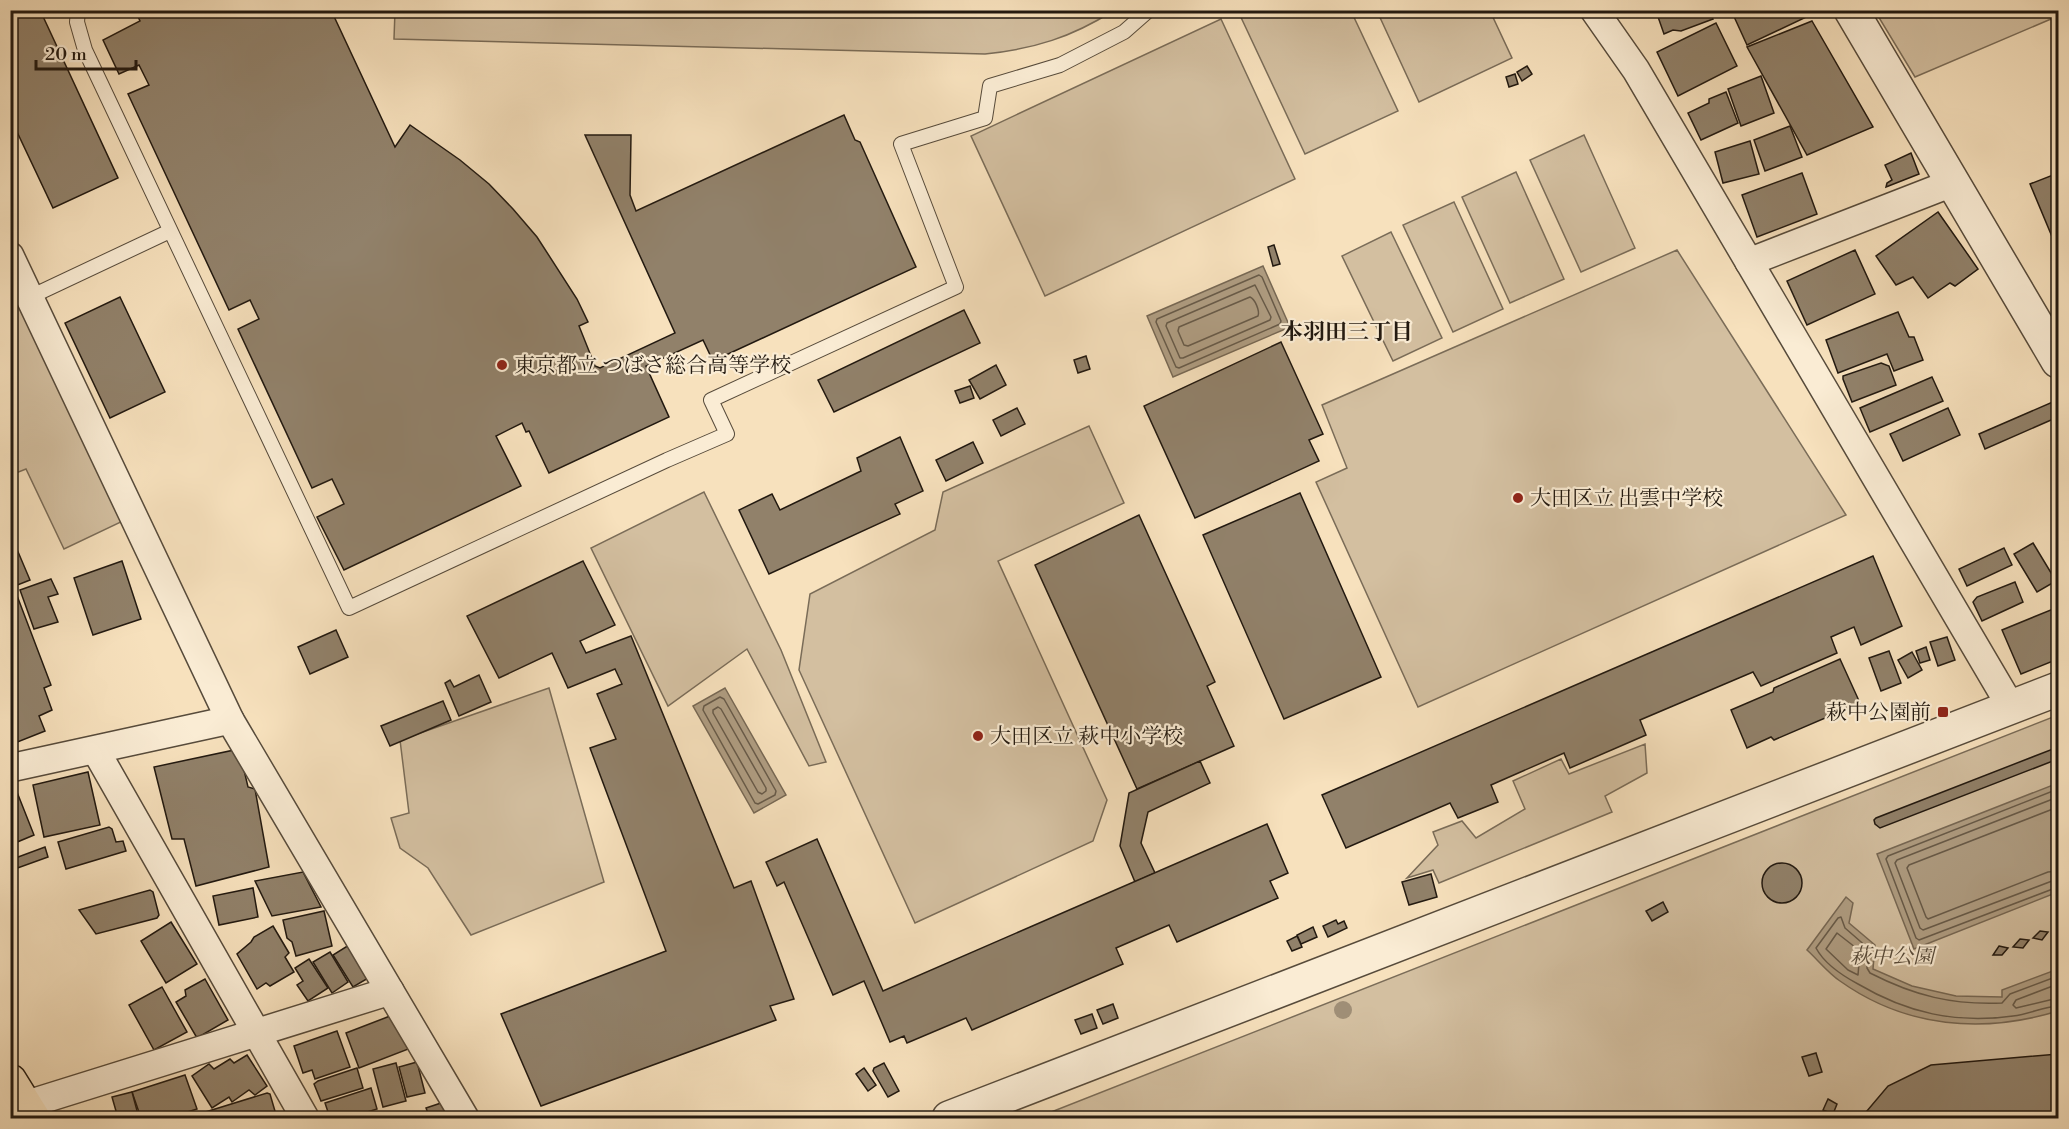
<svg xmlns="http://www.w3.org/2000/svg" width="2069" height="1129" font-family="'Libre Bodoni','Noto Serif JP',serif">
	<style>
		.green { fill: #d3bfa0; stroke: #7a6c58; stroke-width: 1.5 }
		.water { fill: #af9d82; stroke: #776854; stroke-width: 1.5 }
		.lines { fill: none; stroke-linecap: round; stroke-linejoin: round }
		.shore { stroke: #685b49; stroke-width: 1.5 }
		.building { fill: #91816a; stroke: #221910; stroke-width: 1.5 }
		.service-casing { stroke: #574b3b; stroke-width: 16 }
		.minor-casing { stroke: #574b3b; stroke-width: 30 }
		.tertiary-casing { stroke: #574b3b; stroke-width: 36 }
		.primary-casing { stroke: #221910; stroke-width: 36 }
		.service { stroke: #faecd4; stroke-width: 14 }
		.minor { stroke: #faecd4; stroke-width: 27 }
		.tertiary { stroke: #faecd4; stroke-width: 33 }
		.primary { stroke: #f7e1bd; stroke-width: 33 }
		.tree { fill: #9f8e76 }
		.poi-dot { fill: #8f2418; stroke: #faecd4; stroke-width: 2 }
		.labels { text-anchor: middle; stroke-width: 4.5; stroke-linejoin: round; paint-order: stroke }
		.poi-label { font-size: 21px; fill: #221910; stroke: #faecd4; text-anchor: start }
		.park-label { font-size: 21px; font-style: italic; fill: #574b3b; stroke: #faecd4 }
		.neighbourhood-label { font-size: 22px; font-weight: bold; fill: #221910; stroke: #faecd4 }
	</style>
	<rect width="100%" height="100%" fill="#f7e1bd"/>
	<filter id="stains"><feTurbulence type="fractalNoise" baseFrequency=".00333" numOctaves="4"/><feColorMatrix values="0 0 0 0 .2 0 0 0 0 .09 0 0 0 0 .02 0 0 0 .5 -.17"/></filter>
	<radialGradient id="worn" r=".72"><stop offset=".6" stop-color="#630" stop-opacity="0"/><stop offset="1" stop-color="#630" stop-opacity=".3"/></radialGradient>
	<g class="green">
		<path d="M395,11V10L1113,11C1072,37 1034,49 985,54L394,39Z"/>
		<polygon points="1238,11 1351,11 1398,111 1305,154"/>
		<polygon points="1377,11 1490,11 1512,58 1419,102"/>
		<polygon points="1875,11 2058,11 2058,31 2051,19 1915,77"/>
		<polygon points="1221,19 1295,179 1045,296 971,136"/>
		<polygon points="1584,135 1635,248 1581,272 1530,160"/>
		<polygon points="1516,172 1564,279 1510,303 1462,197"/>
		<polygon points="1454,202 1503,309 1453,332 1403,225"/>
		<polygon points="1391,232 1442,338 1393,361 1342,256"/>
		<polygon points="1677,250 1846,515 1418,707 1316,482 1347,468 1322,405"/>
		<polygon points="10,284 123,521 64,549 26,469 11,475"/>
		<polygon points="1089,426 1124,503 998,561 1107,800 1093,841 915,923 799,670 810,594 935,530 943,492"/>
		<polygon points="704,492 781,650 826,762 809,766 747,649 668,706 591,548"/>
		<polygon points="549,688 604,882 471,935 428,868 400,848 391,818 409,813 400,740"/>
		<polygon points="2058,715 2058,1118 1036,1118"/>
		<polygon points="1645,744 1647,773 1605,796 1612,812 1439,883 1433,870 1407,878 1438,845 1433,832 1462,821 1476,838 1525,809 1513,781 1561,759 1569,774"/>
	</g>
	<g class="water">
		<polygon points="1263,266 1290,327 1173,377 1147,316"/>
		<polygon points="725,688 786,795 754,813 693,706"/>
		<polygon points="2058,783 2058,892 1914,949 1877,854"/>
		<path d="M1846,897L1853,903L1849,923L1875,945L1873,969L1912,986L1956,996L2002,997V990L2058,969V1011C1983,1034 1906,1028 1840,981C1828,973 1818,960 1807,950Z"/>
	</g>
	<g class="lines">
		<g class="shore">
			<polygon points="1259,275 1262,277 1281,321 1280,324 1179,368 1176,367 1156,322 1157,319"/>
			<polygon points="1255,285 1271,317 1270,320 1183,358 1180,358 1166,326 1167,323"/>
			<path d="M1250,297C1255,299 1260,311 1258,316L1188,346L1184,345L1178,331L1179,327Z"/>
			<polygon points="720,697 724,699 776,791 775,795 758,804 755,803 703,710 704,706"/>
			<polygon points="718,707 721,709 766,788 766,791 762,794 758,792 713,713 713,710"/>
			<polyline points="2058,789 1888,856 1886,859 1916,938 1919,940 2058,887"/>
			<polyline points="2058,797 1897,860 1895,863 1920,928 1923,930 2052,881 2058,880"/>
			<polyline points="2058,807 1909,865 1907,868 1926,917 1928,919 2048,872 2058,871"/>
			<polygon points="1837,933 1860,951 1858,975 1848,970 1826,949"/>
			<path d="M2058,976L2010,994L2002,1003C1952,1005 1915,996 1870,973L1867,968L1868,948L1845,928L1841,917L1838,918L1816,948C1824,963 1843,976 1858,984C1907,1013 1956,1024 2013,1016C2029,1014 2043,1007 2058,1006"/>
			<polyline points="2058,984 2016,1000 2013,1005 2016,1008 2058,998"/>
		</g>
	</g>
	<g class="building">
		<polygon points="10,10 40,10 118,178 53,208 10,117"/>
		<polygon points="135,10 331,10 395,147 410,125 460,160 489,184 513,209 537,237 577,299 588,322 579,326 595,366 600,368 675,333 585,135 631,135 630,195 636,211 844,115 855,140 860,142 916,267 713,361 703,340 646,366 669,417 549,473 529,431 526,432 522,423 496,436 521,486 344,570 317,517 344,504 332,479 312,488 238,329 259,319 250,300 229,310 128,94 149,85 139,65 119,74 103,40 140,21"/>
		<polygon points="1662,10 1709,10 1713,19 1681,31 1673,30 1664,34 1657,14 1662,12"/>
		<polygon points="1731,10 1816,10 1817,12 1747,45"/>
		<polygon points="1812,21 1873,127 1807,155 1747,47"/>
		<polygon points="1716,23 1737,66 1678,96 1657,52"/>
		<polygon points="1527,66 1532,74 1522,81 1517,72"/>
		<polygon points="1515,74 1518,84 1509,87 1506,77"/>
		<polygon points="1761,76 1774,113 1741,126 1728,89"/>
		<polygon points="1726,92 1738,123 1701,140 1688,113 1709,103 1709,99"/>
		<polygon points="1790,126 1802,157 1765,171 1754,140"/>
		<polygon points="1750,141 1759,174 1723,183 1715,152"/>
		<polygon points="1911,153 1919,174 1886,187 1887,183 1892,180 1885,165"/>
		<polygon points="1802,173 1817,214 1757,237 1742,195"/>
		<polygon points="2058,173 2058,251 2030,184"/>
		<polygon points="1938,212 1978,269 1955,286 1950,283 1928,298 1913,277 1896,285 1876,256"/>
		<polygon points="1274,245 1280,264 1273,266 1268,247"/>
		<polygon points="1855,250 1875,294 1807,325 1787,281"/>
		<polygon points="120,297 165,392 110,418 65,323"/>
		<polygon points="964,310 980,343 834,412 818,380"/>
		<polygon points="1898,312 1909,337 1914,337 1923,360 1894,371 1887,354 1838,373 1826,340"/>
		<polygon points="1281,342 1323,434 1309,440 1319,461 1195,518 1144,406"/>
		<polygon points="1086,356 1090,369 1078,373 1074,360"/>
		<polygon points="1881,363 1889,366 1896,385 1852,402 1843,379 1843,376"/>
		<polygon points="996,365 1006,385 980,399 969,380"/>
		<polygon points="1932,377 1943,401 1870,432 1860,408"/>
		<polygon points="970,386 974,398 960,403 955,391"/>
		<polygon points="2055,401 2058,409 2058,417 1985,449 1979,434"/>
		<polygon points="1017,408 1025,424 1001,436 993,420"/>
		<polygon points="1948,408 1960,435 1903,461 1890,434"/>
		<polygon points="900,437 923,491 895,504 900,514 769,574 739,510 772,494 780,510 861,471 857,458"/>
		<polygon points="973,442 983,463 946,481 936,460"/>
		<polygon points="1300,493 1381,677 1284,719 1203,535"/>
		<polygon points="1139,515 1215,682 1207,686 1234,746 1137,789 1035,565"/>
		<polygon points="2033,543 2056,581 2037,592 2014,554"/>
		<polygon points="16,547 30,580 10,588 10,549"/>
		<polygon points="2004,548 2012,565 1967,586 1959,569"/>
		<polygon points="1873,556 1902,626 1861,645 1854,627 1831,637 1837,653 1761,686 1753,672 1640,720 1646,735 1570,768 1564,753 1491,785 1498,802 1458,818 1450,803 1346,848 1322,795"/>
		<polygon points="122,561 141,619 93,635 74,578"/>
		<polygon points="583,561 615,625 580,641 586,653 631,636 734,888 751,881 794,999 770,1006 776,1020 541,1106 501,1014 666,951 590,748 616,739 597,694 622,684 615,669 568,688 552,653 499,678 467,616"/>
		<polygon points="51,579 58,594 48,597 58,622 34,629 20,590"/>
		<polygon points="2015,582 2023,602 1982,621 1973,602 1977,597"/>
		<polygon points="16,593 51,685 44,688 52,710 39,716 45,731 10,745 10,595"/>
		<polygon points="2058,607 2058,659 2021,674 2002,630"/>
		<polygon points="336,630 348,657 310,674 298,647"/>
		<polygon points="1947,637 1955,660 1938,666 1930,642"/>
		<polygon points="1926,647 1930,660 1920,663 1916,651"/>
		<polygon points="1889,651 1901,683 1881,691 1869,658"/>
		<polygon points="1912,652 1922,670 1908,678 1898,660"/>
		<polygon points="1840,659 1860,703 1774,740 1771,737 1747,748 1731,710 1773,692 1774,688"/>
		<polygon points="479,675 491,702 459,716 445,683 450,680 454,687"/>
		<polygon points="443,701 451,720 390,746 381,726"/>
		<polygon points="2058,747 2058,759 1880,828 1875,824 1874,820 1876,818"/>
		<polygon points="239,749 248,787 255,789 269,867 196,886 184,839 172,839 154,767"/>
		<polygon points="1200,761 1210,783 1148,812 1141,843 1155,873 1135,882 1120,846 1129,793"/>
		<polygon points="88,772 100,825 44,837 33,785"/>
		<polygon points="13,782 34,835 10,845 10,783"/>
		<polygon points="1267,824 1288,873 1270,881 1278,898 1177,942 1169,925 1116,948 1123,964 972,1030 966,1018 907,1043 904,1036 890,1042 864,981 833,995 784,882 777,886 766,862 817,839 883,991"/>
		<polygon points="109,827 112,829 116,842 123,841 126,851 66,869 58,842"/>
		<polygon points="45,847 48,857 12,870 10,860"/>
		<circle cx="1782" cy="883" r="20"/>
		<polygon points="303,872 321,907 272,916 255,881"/>
		<polygon points="1431,874 1437,897 1409,905 1402,882"/>
		<polygon points="253,888 258,917 219,925 213,896"/>
		<polygon points="150,890 153,892 159,915 157,918 96,934 79,910"/>
		<polygon points="1663,902 1668,912 1652,921 1646,911"/>
		<polygon points="324,911 332,946 296,956 292,942 287,938 283,920"/>
		<polygon points="1336,920 1338,924 1344,921 1347,928 1328,937 1323,926"/>
		<polygon points="171,922 197,964 166,983 141,941"/>
		<polygon points="273,926 289,953 285,957 294,972 270,986 266,983 257,989 237,954 251,942 254,937"/>
		<polygon points="1313,927 1317,937 1301,944 1297,935"/>
		<polygon points="2040,931 2048,932 2042,940 2033,938"/>
		<polygon points="1297,936 1302,947 1292,951 1287,941"/>
		<polygon points="2020,939 2029,940 2023,948 2013,947"/>
		<polygon points="349,945 370,977 353,987 333,955"/>
		<polygon points="1999,946 2008,948 2002,955 1993,955"/>
		<polygon points="330,952 348,982 332,993 313,962"/>
		<polygon points="309,959 328,988 308,1001 297,985 303,981 295,968"/>
		<polygon points="205,979 228,1020 197,1038 176,1002 186,996 185,990"/>
		<polygon points="162,987 187,1032 154,1050 129,1005"/>
		<polygon points="1113,1004 1118,1018 1103,1024 1097,1010"/>
		<polygon points="1092,1014 1097,1028 1081,1034 1075,1020"/>
		<polygon points="390,1016 411,1048 359,1068 346,1033"/>
		<polygon points="337,1031 350,1067 315,1079 312,1070 303,1073 294,1046"/>
		<polygon points="1816,1053 1822,1072 1809,1076 1802,1057"/>
		<polygon points="2058,1054 2058,1118 1861,1118 1888,1086 1931,1065"/>
		<polygon points="247,1055 267,1086 255,1095 249,1090 232,1102 229,1097 212,1108 192,1076 209,1064 214,1069 230,1059 234,1063"/>
		<polygon points="417,1062 425,1093 407,1097 399,1067"/>
		<polygon points="396,1063 406,1101 383,1107 373,1069"/>
		<polygon points="884,1063 899,1091 888,1097 873,1071 874,1068"/>
		<polygon points="357,1068 363,1088 321,1101 314,1084 318,1081"/>
		<polygon points="864,1068 876,1085 868,1091 856,1074"/>
		<polygon points="185,1075 197,1109 168,1118 141,1118 132,1092"/>
		<polygon points="371,1088 377,1109 348,1118 330,1118 325,1103"/>
		<polygon points="132,1092 139,1118 118,1118 112,1097"/>
		<polygon points="267,1093 270,1094 277,1118 189,1118 189,1117"/>
		<polygon points="1828,1099 1837,1104 1833,1114 1823,1110"/>
		<polygon points="444,1102 450,1118 414,1118 428,1113 426,1108"/>
	</g>
	<g class="lines">
		<defs>
			<g id="service">
				<polyline points="78,10 77,22 85,50 349,608 667,460 727,434 711,400 956,287 901,144 985,118 990,86 1060,65 1124,32 1149,10"/>
				<polyline points="30,297 170,231"/>
			</g>
			<g id="minor">
				<polyline points="1594,10 1636,70 2011,707"/>
				<polyline points="10,256 230,720 465,1118"/>
				<polyline points="1749,262 1952,183"/>
				<polyline points="96,751 305,1118"/>
				<polyline points="10,768 230,720"/>
				<polyline points="25,1105 390,991"/>
			</g>
			<g id="tertiary">
				<polyline points="1851,10 2058,361"/>
				<polyline points="949,1118 2058,689"/>
			</g>
			<polyline id="primary" points="10,1081 33,1118"/>
		</defs>
		<use href="#service" class="service-casing"/>
		<use href="#minor" class="minor-casing"/>
		<use href="#tertiary" class="tertiary-casing"/>
		<use href="#primary" class="primary-casing"/>
		<use href="#service" class="service"/>
		<use href="#minor" class="minor"/>
		<use href="#tertiary" class="tertiary"/>
		<use href="#primary" class="primary"/>
	</g>
	<circle class="tree" cx="1343" cy="1010" r="9"/>
	<g class="poi-dot">
		<circle cx="502" cy="365" r="6"/>
		<circle cx="1518" cy="498" r="6"/>
		<rect x="1937" y="706" width="12" height="12" rx="3"/>
		<circle cx="978" cy="736" r="6"/>
	</g>
	<g class="labels">
		<g class="poi-label">
			<text x="514" y="372">東京都立 つばさ総合高等学校</text>
			<text x="1530" y="505">大田区立 出雲中学校</text>
			<text x="1931" y="719" text-anchor="end">萩中公園前</text>
			<text x="990" y="743">大田区立 萩中小学校</text>
		</g>
		<g class="park-label">
			<text x="1892" y="963">萩中公園</text>
		</g>
		<g class="neighbourhood-label">
			<text x="1347" y="339">本羽田三丁目</text>
		</g>
	</g>
	<rect width="2069" height="1129" fill="none" stroke="#f7e1bd" stroke-width="36"/>
	<rect x="12" y="12" width="2045" height="1105" fill="none" stroke="#221910" stroke-width="3"/>
	<rect x="18" y="18" width="2033" height="1093" fill="none" stroke="#221910" stroke-width="1.5"/>
	<path d="M36 60v9h100v-9" fill="none" stroke="#221910" stroke-width="3"/>
	<text x="45" y="60" font-size="18" fill="#221910" stroke="#faecd4" stroke-width="4.5" paint-order="stroke">20 m</text>
	<rect width="100%" height="100%" filter="url(#stains)"/>
	<rect width="100%" height="100%" fill="url(#worn)"/>
</svg>
